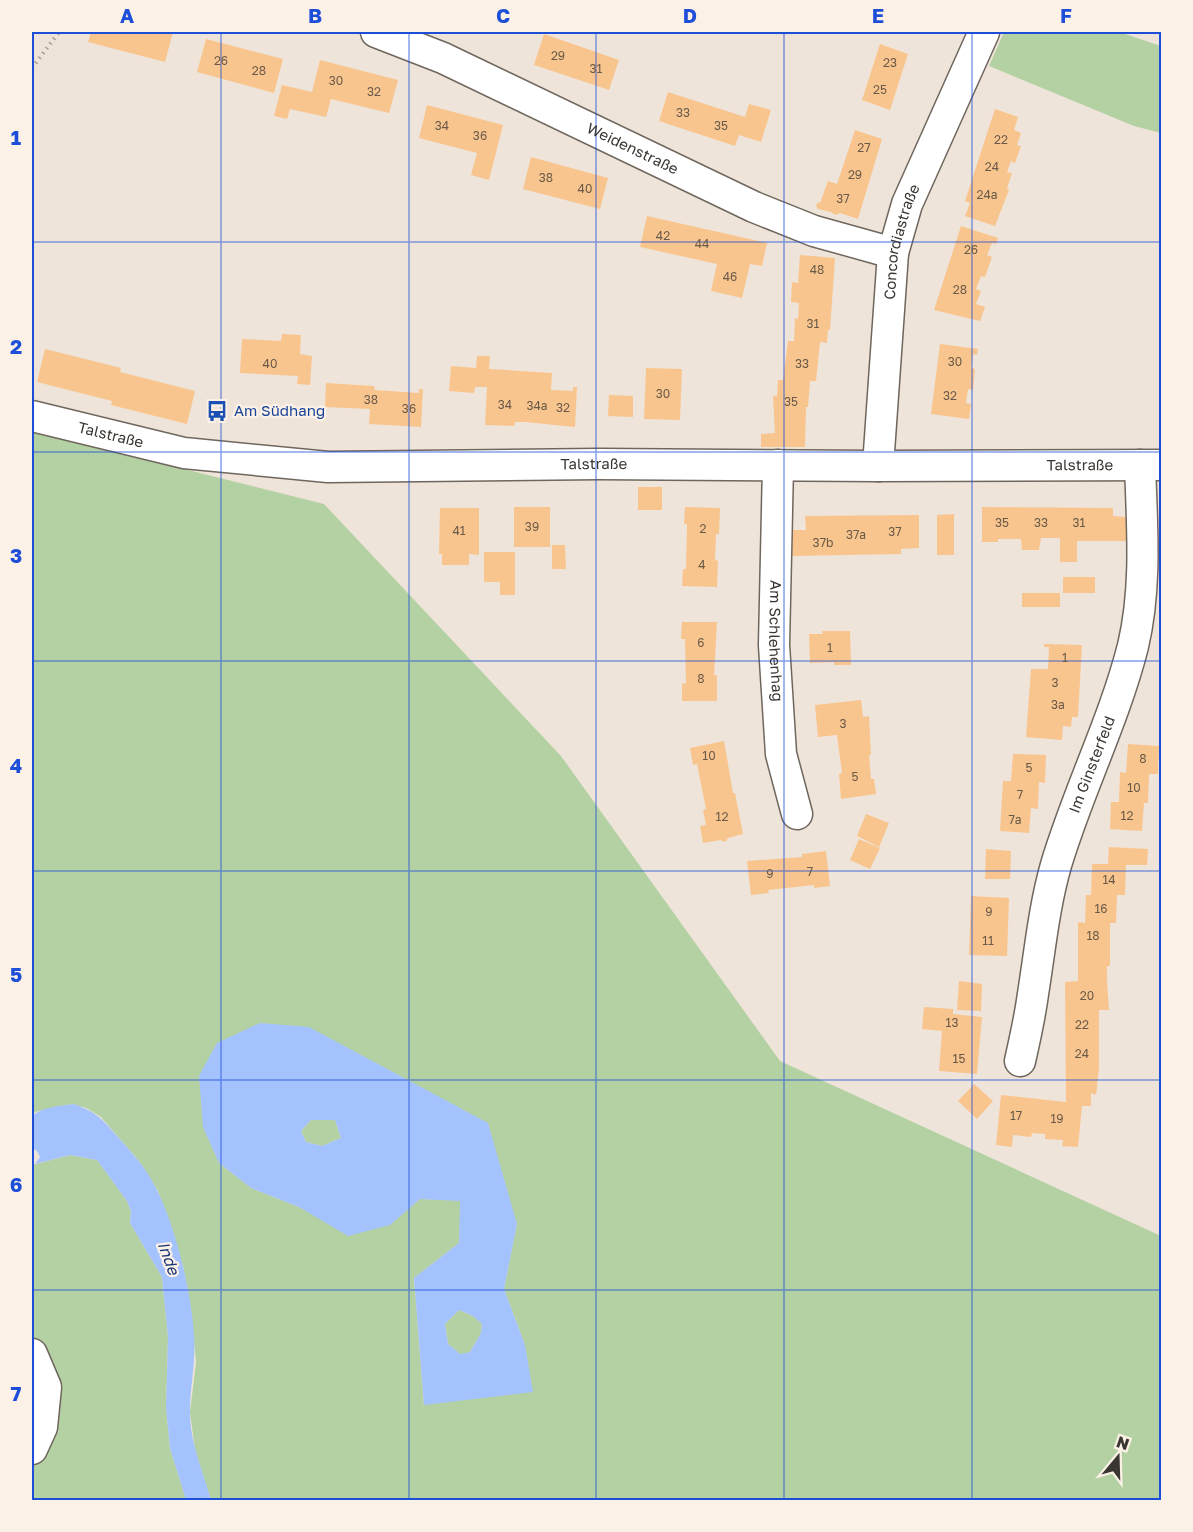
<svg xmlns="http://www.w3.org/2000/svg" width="1193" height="1532" font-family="'Golos Text',sans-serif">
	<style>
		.green { fill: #b4d1a4; fill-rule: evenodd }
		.water { fill: #a4c2fe; fill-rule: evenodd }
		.building { fill: #f9c58e }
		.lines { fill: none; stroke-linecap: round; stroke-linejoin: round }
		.minor-casing { stroke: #6f665d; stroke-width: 33 }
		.path { stroke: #a89f97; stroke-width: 4; stroke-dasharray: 1.5 4.5; stroke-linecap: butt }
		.minor { stroke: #fff; stroke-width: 30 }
		.grid { fill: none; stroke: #1d4ed8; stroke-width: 1.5; stroke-opacity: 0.55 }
		.labels { text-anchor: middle; stroke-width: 4.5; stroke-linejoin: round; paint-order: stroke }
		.number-label { font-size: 12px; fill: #6a5a49 }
		.street-label { font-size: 15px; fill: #3a3632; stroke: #fcf1e6 }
		.transit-label { font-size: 15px; fill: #164399; stroke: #fcf1e6; text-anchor: start }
		.water-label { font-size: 16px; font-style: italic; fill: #173377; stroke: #fcf1e6 }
		.neatline { fill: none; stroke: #1d4ed8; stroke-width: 2 }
		.grid-label { font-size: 20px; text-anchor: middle; font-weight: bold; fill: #1d4ed8 }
	</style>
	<rect width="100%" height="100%" fill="#efe4d9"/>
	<g class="green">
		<polygon points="1004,32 1119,32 1161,46 1161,133 1134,126 989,66"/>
		<path d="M32,431L324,504L561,756L780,1061L1161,1236V1500H211L195,1450L190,1412L196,1362L190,1304L183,1266L158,1191L139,1161L101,1117L86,1108L73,1104L46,1109L35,1112L32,1116ZM309,1027L517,1223L504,1289L525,1345L424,1405L414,1278L459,1243L461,1200L420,1199L299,1207L251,1188L219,1163Z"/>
		<polygon points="311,1120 335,1120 341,1138 322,1146 306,1142 301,1131"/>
		<polygon points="70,1155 97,1160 127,1201 131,1212 130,1223 162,1277 168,1337 166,1408 170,1448 186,1500 32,1500 32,1468 53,1427 34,1342 32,1339 32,1165"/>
		<polygon points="459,1310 473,1316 482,1324 481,1333 470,1352 460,1355 448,1344 445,1324"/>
	</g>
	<g class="water">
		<path d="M260,1023L309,1027L488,1123L517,1224L504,1289L525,1345L533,1392L424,1405L414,1278L459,1243L460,1201L420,1199L390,1225L348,1236L299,1207L251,1188L219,1163L203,1127L199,1076L217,1043ZM311,1120H335L341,1138L322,1146L306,1142L301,1131ZM459,1310L473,1316L482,1324L481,1333L470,1352L460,1354L448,1344L445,1324Z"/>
		<path d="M73,1104C96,1111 104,1121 119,1138C129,1150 140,1161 148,1174C173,1213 191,1288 194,1335C196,1363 190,1386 190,1412C190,1443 203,1471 211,1500H186L170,1448L166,1408L168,1337L162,1277L130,1223L131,1212L127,1201L97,1160L70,1155L35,1164L40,1157L37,1151L32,1148V1116C42,1107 60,1106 73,1104Z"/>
	</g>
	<g class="building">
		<polygon points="91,32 173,32 165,62 88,42"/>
		<polygon points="544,34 619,60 609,90 534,65"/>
		<polygon points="206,39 283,59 274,93 197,72"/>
		<polygon points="880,44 908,54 890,110 862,100"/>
		<polygon points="320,60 398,80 389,113 331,99 326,117 290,109 287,119 274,116 282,85 312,92"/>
		<polygon points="668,92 745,117 749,104 771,110 761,142 739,135 735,146 659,121"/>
		<polygon points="427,105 503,125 489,180 471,175 477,153 419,138"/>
		<polygon points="995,109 1018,117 1014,130 1021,133 1017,145 1021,146 1015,163 1011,161 1007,172 1012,173 1007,188 1009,190 995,226 965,216 970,203 965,201"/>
		<polygon points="855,130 882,139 858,219 840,213 835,215 831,212 818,209 816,206 818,202 820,203 828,181 837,184"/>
		<polygon points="531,157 608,178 600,209 523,189"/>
		<polygon points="647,216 767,243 762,266 750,264 742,298 711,291 717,264 640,247"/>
		<polygon points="961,226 998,238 996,244 992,243 987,255 992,257 985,277 981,276 976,289 981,291 976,304 985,307 980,321 934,310"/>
		<polygon points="800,255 835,258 830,330 828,330 827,343 820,342 816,381 810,381 808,407 806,407 805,447 761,447 761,434 775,433 773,396 777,396 778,380 783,380 788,341 794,341 795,318 798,319 799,303 791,302 792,282 798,283"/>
		<polygon points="282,334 301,335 300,354 312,356 310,385 297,384 298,376 240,373 242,339 281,341"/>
		<polygon points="940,344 978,349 977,355 973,354 971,368 975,369 973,390 968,389 966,403 971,404 969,419 931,414"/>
		<polygon points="45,349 121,368 120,372 195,391 187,424 111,405 112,401 37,382"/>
		<polygon points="477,356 490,356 489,369 552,373 551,390 573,391 573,387 577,387 575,427 525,422 515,422 514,426 485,425 487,387 475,387 474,393 449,391 451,366 476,368"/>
		<polygon points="646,368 682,369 680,420 644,419"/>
		<polygon points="326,383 374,386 375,390 419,393 419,389 423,389 421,427 369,424 370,409 325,407"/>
		<polygon points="609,395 633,396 633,417 608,416"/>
		<rect x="638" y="487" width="24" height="23"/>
		<rect x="514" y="507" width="36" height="40"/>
		<polygon points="685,507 720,508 719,534 716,534 715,560 718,561 717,587 682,586 683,569 686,569 687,524 684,524"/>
		<polygon points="982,507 1113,508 1113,516 1126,517 1126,541 1077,541 1077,562 1060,562 1060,538 1041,538 1039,550 1022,550 1021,539 998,539 998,542 982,542"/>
		<polygon points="440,508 479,508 479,555 469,554 469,565 442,565 442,554 439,554"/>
		<polygon points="954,514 954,555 937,555 937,515"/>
		<polygon points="919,515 919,548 901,549 901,554 791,556 792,530 806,530 805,516"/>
		<polygon points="552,545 565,545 566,569 552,569"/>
		<polygon points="484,552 515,552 515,595 500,595 500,582 484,582"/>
		<rect x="1063" y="577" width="32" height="16"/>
		<rect x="1022" y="593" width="38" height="14"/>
		<polygon points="682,622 717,622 714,675 717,675 717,701 682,701 682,684 686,683 685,639 681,639"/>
		<polygon points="822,631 850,631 851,665 834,665 834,662 810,663 809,634 823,634"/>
		<polygon points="1044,644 1082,645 1078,717 1072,717 1071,727 1063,726 1062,740 1026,737 1031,669 1048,669 1049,647 1044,647"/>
		<polygon points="861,700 863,717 869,716 871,755 869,755 871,779 874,779 876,794 841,799 839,774 842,773 837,735 818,737 815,705"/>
		<polygon points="724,741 733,793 735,793 743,834 728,838 726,841 723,842 721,840 703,843 700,826 706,825 703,810 706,809 697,764 693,765 690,748"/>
		<polygon points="1128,744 1159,746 1158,774 1149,774 1148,803 1144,803 1142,831 1110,829 1111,802 1119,802 1120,772 1126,773"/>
		<polygon points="1013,754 1046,755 1045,783 1039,782 1038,809 1031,808 1029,833 1000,831 1003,781 1011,781"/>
		<polygon points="866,814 889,823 879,847 857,836"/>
		<polygon points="859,839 880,848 870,869 850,860"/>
		<polygon points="1109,847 1148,849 1147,865 1126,865 1125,895 1117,895 1116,923 1110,923 1110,966 1107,966 1107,981 1109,1010 1099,1010 1099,1068 1096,1095 1091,1093 1091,1106 1082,1106 1078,1147 1062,1146 1063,1140 1045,1139 1045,1134 1032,1133 1031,1137 1013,1135 1012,1147 996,1145 1001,1095 1066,1102 1065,982 1078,981 1078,922 1085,923 1086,895 1091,895 1092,864 1108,864"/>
		<polygon points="986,849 1011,851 1010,879 985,879"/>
		<polygon points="826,851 830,886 814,888 814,885 768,890 769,893 751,895 747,861 802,857 802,854"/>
		<polygon points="971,896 1009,898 1007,956 969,955"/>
		<polygon points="959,981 982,984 981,1011 957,1010"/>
		<polygon points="924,1007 953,1009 953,1014 982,1017 977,1074 939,1071 942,1031 922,1029"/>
		<polygon points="974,1084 993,1101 977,1119 958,1101"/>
	</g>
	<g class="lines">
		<defs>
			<g id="minor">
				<path id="s1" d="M376,32L443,58L754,207L814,231L893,253"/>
				<path id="s2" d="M32,416L184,453L328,467L599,464L878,466L1162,465"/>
				<path id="s3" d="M778,465L774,645L781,754L797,814"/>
				<path id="s4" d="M878,466L893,253L907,204L984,32"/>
				<path id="s5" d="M1020,1061C1025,1039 1030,1016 1033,994C1040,950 1044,907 1056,865C1078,791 1114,721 1133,646C1147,587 1142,525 1140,465"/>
				<polyline points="32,1354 46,1387 42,1427 32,1449"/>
			</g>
		</defs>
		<use href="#minor" class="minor-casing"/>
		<polyline class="path" points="32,68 59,32"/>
		<use href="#minor" class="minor"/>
	</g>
	<path class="grid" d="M221,32V1500M409,32V1500M596,32V1500M784,32V1500M972,32V1500M32,242H1162M32,452H1162M32,661H1162M32,871H1162M32,1080H1162M32,1290H1162"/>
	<defs>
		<symbol id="bus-bare" viewBox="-9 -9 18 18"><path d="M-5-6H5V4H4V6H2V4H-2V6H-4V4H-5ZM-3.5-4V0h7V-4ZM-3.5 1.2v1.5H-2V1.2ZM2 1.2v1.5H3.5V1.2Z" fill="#1a4fb4" stroke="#fcf1e6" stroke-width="2.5" paint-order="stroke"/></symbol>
	</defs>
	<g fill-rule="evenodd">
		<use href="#bus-bare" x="202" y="396" width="30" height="30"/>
	</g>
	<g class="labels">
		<g class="number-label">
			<text x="558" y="60">29</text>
			<text x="221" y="65">26</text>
			<text x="890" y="67">23</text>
			<text x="596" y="73">31</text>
			<text x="259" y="75">28</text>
			<text x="336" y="85">30</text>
			<text x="880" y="94">25</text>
			<text x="374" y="96">32</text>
			<text x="683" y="117">33</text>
			<text x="442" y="130">34</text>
			<text x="721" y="130">35</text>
			<text x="480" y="140">36</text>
			<text x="1001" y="144">22</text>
			<text x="864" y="152">27</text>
			<text x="992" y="171">24</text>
			<text x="855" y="179">29</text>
			<text x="546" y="182">38</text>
			<text x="585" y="193">40</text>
			<text x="987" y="199">24a</text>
			<text x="843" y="203">37</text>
			<text x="663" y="240">42</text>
			<text x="702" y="248">44</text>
			<text x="971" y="254">26</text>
			<text x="817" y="274">48</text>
			<text x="730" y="281">46</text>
			<text x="960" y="294">28</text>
			<text x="813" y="328">31</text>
			<text x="955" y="366">30</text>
			<text x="270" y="368">40</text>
			<text x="802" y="368">33</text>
			<text x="663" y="398">30</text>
			<text x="950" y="400">32</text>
			<text x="371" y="404">38</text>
			<text x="791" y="406">35</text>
			<text x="505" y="409">34</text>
			<text x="537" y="410">34a</text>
			<text x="563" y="412">32</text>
			<text x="409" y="413">36</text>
			<text x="1002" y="527">35</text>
			<text x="1041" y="527">33</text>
			<text x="1079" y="527">31</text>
			<text x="532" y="531">39</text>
			<text x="703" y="533">2</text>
			<text x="459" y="535">41</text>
			<text x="895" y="536">37</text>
			<text x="856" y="539">37a</text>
			<text x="823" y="547">37b</text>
			<text x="702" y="569">4</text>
			<text x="701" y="647">6</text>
			<text x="830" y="652">1</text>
			<text x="1065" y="662">1</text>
			<text x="701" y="683">8</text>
			<text x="1055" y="687">3</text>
			<text x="1058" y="709">3a</text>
			<text x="843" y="728">3</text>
			<text x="709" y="760">10</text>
			<text x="1143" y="763">8</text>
			<text x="1029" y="772">5</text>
			<text x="855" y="781">5</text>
			<text x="1134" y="792">10</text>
			<text x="1020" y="799">7</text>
			<text x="1127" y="820">12</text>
			<text x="722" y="821">12</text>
			<text x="1015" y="824">7a</text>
			<text x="810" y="876">7</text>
			<text x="770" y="878">9</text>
			<text x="1109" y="884">14</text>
			<text x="1101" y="913">16</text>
			<text x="989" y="916">9</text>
			<text x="1093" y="940">18</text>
			<text x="988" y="945">11</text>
			<text x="1087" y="1000">20</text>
			<text x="952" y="1027">13</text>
			<text x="1082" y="1029">22</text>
			<text x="1082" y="1058">24</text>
			<text x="959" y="1063">15</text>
			<text x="1016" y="1120">17</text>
			<text x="1057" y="1123">19</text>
		</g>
		<g class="street-label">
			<text dy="5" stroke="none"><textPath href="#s1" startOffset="282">Weidenstraße</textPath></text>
			<text dy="5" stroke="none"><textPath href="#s4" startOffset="226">Concordiastraße</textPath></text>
			<text dy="5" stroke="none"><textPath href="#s2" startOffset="81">Talstraße</textPath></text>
			<text dy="5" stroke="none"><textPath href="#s2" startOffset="567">Talstraße</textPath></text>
			<text dy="5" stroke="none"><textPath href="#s2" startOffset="1053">Talstraße</textPath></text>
			<text dy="5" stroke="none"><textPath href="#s3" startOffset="176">Am Schlehenhag</textPath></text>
			<text dy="5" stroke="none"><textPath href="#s5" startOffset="306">Im Ginsterfeld</textPath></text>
		</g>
		<g class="transit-label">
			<text x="234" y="416">Am Südhang</text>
		</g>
		<g class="water-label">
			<text transform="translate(169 1258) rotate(70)" y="6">Inde</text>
		</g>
	</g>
	<rect width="1193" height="1532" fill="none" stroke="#fcf1e6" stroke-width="66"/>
	<g transform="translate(1118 1457) rotate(19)" stroke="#fcf1e6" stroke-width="4.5" paint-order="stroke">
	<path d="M0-4.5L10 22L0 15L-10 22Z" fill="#3a3632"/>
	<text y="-9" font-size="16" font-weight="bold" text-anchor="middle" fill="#3a3632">N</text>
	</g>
	<rect x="33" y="33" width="1127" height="1466" class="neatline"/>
	<g class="grid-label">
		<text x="127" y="23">A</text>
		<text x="315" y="23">B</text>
		<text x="503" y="23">C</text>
		<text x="690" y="23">D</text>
		<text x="878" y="23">E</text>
		<text x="1066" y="23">F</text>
		<text x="16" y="145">1</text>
		<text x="16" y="354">2</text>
		<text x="16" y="563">3</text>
		<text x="16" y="773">4</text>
		<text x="16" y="982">5</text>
		<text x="16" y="1192">6</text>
		<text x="16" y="1401">7</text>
	</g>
</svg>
